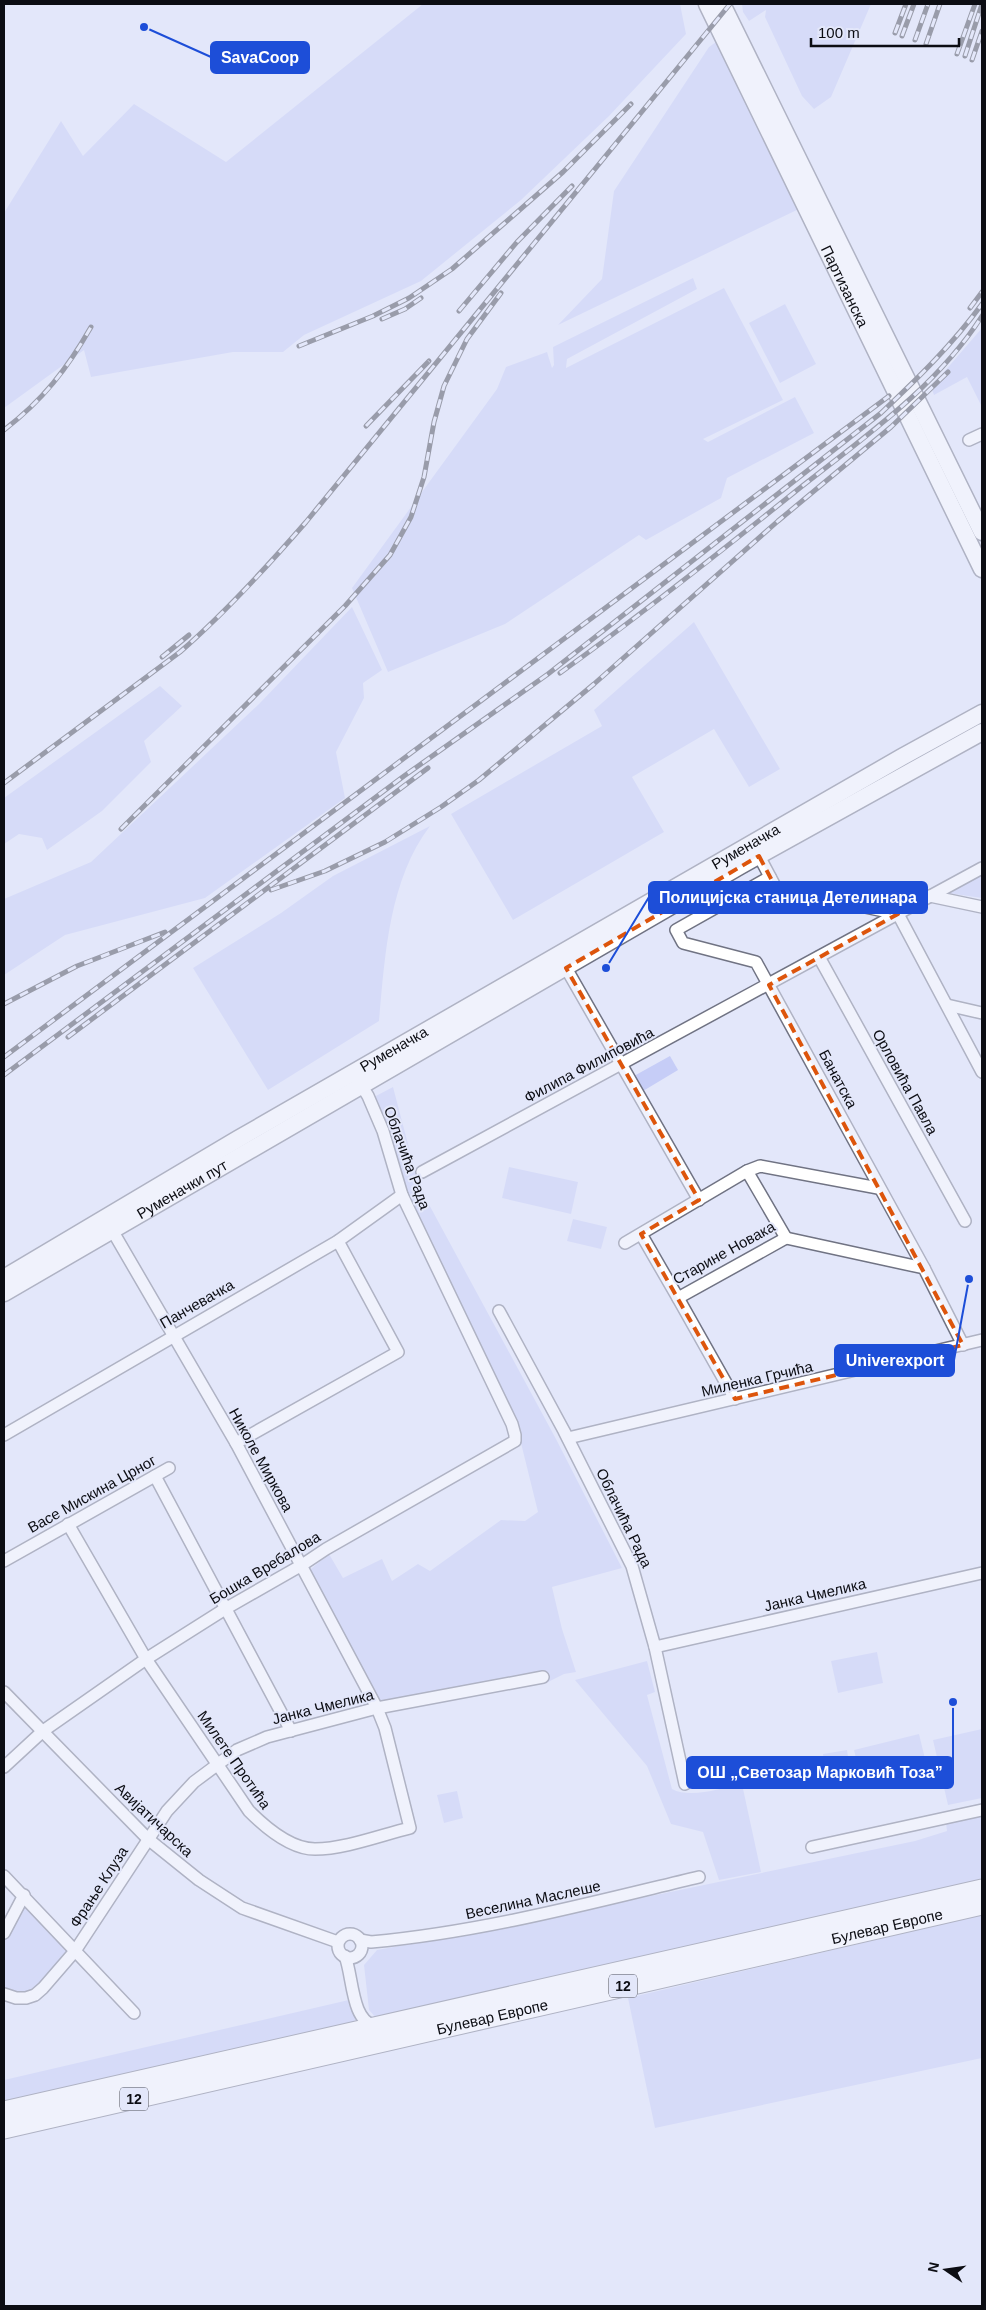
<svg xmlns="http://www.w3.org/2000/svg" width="986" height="2310" font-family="Arial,sans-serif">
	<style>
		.green { fill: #c6cdf7 }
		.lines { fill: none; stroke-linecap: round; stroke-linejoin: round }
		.street-casing { stroke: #707383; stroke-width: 14 }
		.secondary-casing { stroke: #707383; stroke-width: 19 }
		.primary-casing { stroke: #707383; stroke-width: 21 }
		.street { stroke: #fff; stroke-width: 11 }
		.secondary { stroke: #fff; stroke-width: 16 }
		.primary { stroke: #fff; stroke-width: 19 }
		.rail-casing { stroke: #3f414a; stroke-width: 5 }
		.rail { stroke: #e3e7fa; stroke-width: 3; stroke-dasharray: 9; stroke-linecap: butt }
		.marked { fill: none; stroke: #dd550c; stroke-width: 4; stroke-dasharray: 10 6; stroke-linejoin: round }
		.labels { text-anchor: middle; stroke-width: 4; stroke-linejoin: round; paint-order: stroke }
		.shield { fill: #e3e7fa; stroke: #4c4e58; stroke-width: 1 }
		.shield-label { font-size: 14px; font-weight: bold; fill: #0c0d13 }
		.street-label { font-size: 15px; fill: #0c0d13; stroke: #e3e7fa }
		.leader { fill: none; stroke: #1d4ed8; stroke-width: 2 }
		.callout-dot { fill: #1d4ed8; stroke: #e3e7fa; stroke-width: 2 }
		.callout { fill: #1d4ed8; stroke: #1d4ed8; stroke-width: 2 }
		.callout-label { font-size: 16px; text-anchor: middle; font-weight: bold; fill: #fff }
	</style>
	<rect width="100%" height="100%" fill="#e3e7fa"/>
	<g class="green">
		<polygon points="423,4 680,4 686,34 609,116 521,200 421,281 304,335 283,352 233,352 91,377 84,350 4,408 4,213 61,121 83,156 134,104 226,162"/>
		<polygon points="742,4 871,4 831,97 814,109 802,96 765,17 766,10 749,21 743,12"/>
		<polygon points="716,42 801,208 558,325 602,279 614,191 709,47"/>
		<polygon points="693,278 697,289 567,359 566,368 724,288 783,400 703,439 708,442 795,397 814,433 727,478 721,498 646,540 639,535 505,624 388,672 352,588 497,389 506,367 547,352 552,368 554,365 553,347"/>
		<polygon points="785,304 816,364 780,383 749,323"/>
		<polygon points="982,328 982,407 967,377 934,395 931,387"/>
		<polygon points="352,607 382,670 363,683 364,698 336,752 345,798 205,898 65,935 4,975 4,899 91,862 259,704"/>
		<polygon points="694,622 780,769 749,787 714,729 632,777 664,832 513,920 451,814 602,726 594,710"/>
		<polygon points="160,686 182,706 144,741 151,762 102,811 47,850 42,838 19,834 4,844 4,798"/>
		<path d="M430,826C389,880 385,955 379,1021L268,1090L193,968L281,913L333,876Z"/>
		<polygon points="982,875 982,898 948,893"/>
		<polygon points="670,1056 678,1070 643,1091 634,1076"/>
		<polygon points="393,1087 419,1186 556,1439 622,1568 552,1587 562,1629 576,1672 564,1674 548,1682 377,1708 306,1573 329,1554 343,1578 382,1559 392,1581 418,1564 430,1571 501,1520 525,1521 538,1512 519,1435 402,1195 374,1097"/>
		<polygon points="509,1167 578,1182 571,1214 502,1198"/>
		<polygon points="573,1219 607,1227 601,1249 567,1241"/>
		<polygon points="877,1652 883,1683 838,1693 831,1661"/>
		<path d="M647,1661L655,1692L647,1695L672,1789C691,1799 721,1788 742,1784L761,1872L719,1880L703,1832L671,1824L647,1766L575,1680Z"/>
		<polygon points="982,1729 982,1798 948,1805 933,1740"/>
		<polygon points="919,1734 927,1767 862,1783 854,1750"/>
		<polygon points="847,1750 851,1776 827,1780 823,1754"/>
		<polygon points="457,1791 463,1818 444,1823 437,1795"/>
		<polygon points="982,1816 982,1884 378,2020 369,2010 364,1965 377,1950 487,1930 915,1841 947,1831 946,1823"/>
		<polygon points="24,1895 75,1951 40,1992 4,1994 4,1933"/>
		<polygon points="982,1915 982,2058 655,2128 628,1998"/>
		<polygon points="353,1999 357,2015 354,2022 4,2106 4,2080"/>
	</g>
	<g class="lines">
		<defs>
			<g id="street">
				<polyline points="969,440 982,434"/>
				<polyline points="759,856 776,888 898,914 982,1072"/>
				<polyline points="770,877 676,930 683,943 756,962 924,1268"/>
				<polyline points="930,896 982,907"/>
				<polyline points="819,957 965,1221"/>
				<polyline points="566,968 699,1200"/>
				<polyline points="947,1005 982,1013"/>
				<polyline points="747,1171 760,1166 878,1188"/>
				<polyline points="422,1172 982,868"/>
				<polyline points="786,1238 924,1268 963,1345"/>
				<polyline points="625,1243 747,1171 786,1238 678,1298 641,1234"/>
				<polyline points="678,1298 735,1399"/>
				<polyline points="499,1311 564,1431 632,1566 655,1647 685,1784"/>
				<polyline points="4,1435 338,1241 402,1195"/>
				<polyline points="568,1438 982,1340"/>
				<polyline points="236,1443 398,1352 338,1241"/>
				<polyline points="155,1476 291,1731"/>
				<path d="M68,1524L146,1659L249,1811C265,1827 291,1849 315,1849C345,1849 381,1835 410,1828L385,1728L377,1708L236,1443L112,1230"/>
				<polyline points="4,1561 169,1468"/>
				<polyline points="655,1647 982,1573"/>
				<polyline points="4,1692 148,1839 199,1880 242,1908 338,1942"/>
				<polyline points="4,1767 43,1731 146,1659 225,1609 302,1565 326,1549 515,1441 515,1435 512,1424 402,1195 383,1131 368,1096 358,1080"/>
				<polyline points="812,1847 982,1810"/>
				<polyline points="4,1876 134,2013"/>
				<polyline points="4,1933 24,1895"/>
				<circle cx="350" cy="1946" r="12"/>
				<path d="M360,1940L371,1942C482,1932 590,1903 699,1877"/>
				<path d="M345,1956C353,1976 351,2021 375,2026"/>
				<polyline points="4,1994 16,1998 26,1998 35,1995 43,1988 75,1951 167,1811 194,1782 237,1750 267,1737 377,1708 543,1677"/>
			</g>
			<g id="secondary">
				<path id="s1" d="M707,4L982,569"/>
				<polyline points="722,4 982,532"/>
				<path id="s2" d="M4,1278L238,1139L902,757L982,713"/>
				<path id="s3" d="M4,1293L740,866L982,732"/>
			</g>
			<g id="primary">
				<polyline points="4,2111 982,1889"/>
				<path id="s4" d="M4,2129L982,1905"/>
			</g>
		</defs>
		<use href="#street" class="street-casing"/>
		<use href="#secondary" class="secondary-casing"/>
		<use href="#primary" class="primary-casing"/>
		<use href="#street" class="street"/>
		<use href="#secondary" class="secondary"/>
		<use href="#primary" class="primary"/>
		<defs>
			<g id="rail">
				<polyline points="895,33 906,4"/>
				<polyline points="902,36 914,4"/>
				<polyline points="915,40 928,4"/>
				<polyline points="926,44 940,4"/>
				<polyline points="957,54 975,4"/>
				<polyline points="965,56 982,4"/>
				<polyline points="972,60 982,31"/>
				<polyline points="970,308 982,292"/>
				<polyline points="459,311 517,242 572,186"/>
				<polyline points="382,319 405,309 421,298"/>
				<polyline points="299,346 373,316 409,298 452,269 563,172 631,104"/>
				<polyline points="366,426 429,361"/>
				<path d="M4,430C43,400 67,369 91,327"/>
				<polyline points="162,657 189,635"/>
				<path d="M560,673C641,615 719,553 796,491C863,438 936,388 982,316"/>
				<path d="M4,783L180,652C226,612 266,568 306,522L730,4"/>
				<polyline points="121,829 345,606 390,555 411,517 424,477 434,422 444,386 467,339 501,293"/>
				<polyline points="271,890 325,871 385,842 441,807 479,780 594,684 778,521 891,427 948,372"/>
				<polyline points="4,1004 77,966 165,932"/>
				<polyline points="68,1037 428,768"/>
				<polyline points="4,1057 889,396"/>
				<path d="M4,1075L404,776L548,674L881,413C918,378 952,345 982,304"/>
			</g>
		</defs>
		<use href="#rail" class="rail-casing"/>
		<use href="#rail" class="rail"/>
	</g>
	<path d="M0 0H986V2310H0ZM759,856L776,888L898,914L769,985L963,1345L735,1399L641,1234L699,1200L566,968Z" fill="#e3e7fa" fill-opacity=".55" fill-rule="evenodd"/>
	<path class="marked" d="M759,856L776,888L898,914L769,985L963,1345L735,1399L641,1234L699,1200L566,968Z"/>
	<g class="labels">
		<g class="shield">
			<rect x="609" y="1974.5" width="28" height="23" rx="4"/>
			<rect x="120" y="2087.5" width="28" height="23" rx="4"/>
		</g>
		<g class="shield-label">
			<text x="623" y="1991">12</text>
			<text x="134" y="2104">12</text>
		</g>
		<g class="street-label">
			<text dy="5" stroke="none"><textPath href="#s1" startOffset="314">Партизанска</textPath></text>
			<text dy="5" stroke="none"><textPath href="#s2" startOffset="858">Руменачка</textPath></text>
			<text dy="5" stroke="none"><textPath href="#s2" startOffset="452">Руменачка</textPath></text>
			<text transform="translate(589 1065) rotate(-28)" y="5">Филипа Филиповића</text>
			<text transform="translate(838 1079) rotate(62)" y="5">Банатска</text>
			<text transform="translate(905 1082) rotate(61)" y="5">Орловића Павла</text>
			<text transform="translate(407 1158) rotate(70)" y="5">Облачића Рада</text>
			<text dy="5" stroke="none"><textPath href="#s3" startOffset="206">Руменачки пут</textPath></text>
			<text transform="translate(724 1253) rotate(-29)" y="5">Старине Новака</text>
			<text transform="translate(197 1304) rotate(-30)" y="5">Панчевачка</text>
			<text transform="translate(757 1379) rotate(-13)" y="5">Миленка Грчића</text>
			<text transform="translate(261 1460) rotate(61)" y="5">Николе Миркова</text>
			<text transform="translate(92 1494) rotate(-29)" y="5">Васе Мискина Црног</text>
			<text transform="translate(624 1518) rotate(64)" y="5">Облачића Рада</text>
			<text transform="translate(265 1568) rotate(-31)" y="5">Бошка Вребалова</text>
			<text transform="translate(815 1595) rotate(-13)" y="5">Јанка Чмелика</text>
			<text transform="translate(323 1707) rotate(-14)" y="5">Јанка Чмелика</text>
			<text transform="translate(234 1760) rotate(55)" y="5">Милете Протића</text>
			<text transform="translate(154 1820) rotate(43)" y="5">Авијатичарска</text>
			<text transform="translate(99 1887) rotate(-57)" y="5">Фрање Клуза</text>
			<text transform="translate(533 1900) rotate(-12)" y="5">Веселина Маслеше</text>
			<text dy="5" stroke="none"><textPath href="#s4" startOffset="906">Булевар Европе</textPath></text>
			<text dy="5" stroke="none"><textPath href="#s4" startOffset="501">Булевар Европе</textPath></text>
		</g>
	</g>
	<path class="leader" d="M144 27L211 57M606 968L649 897M969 1279L954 1360M953 1702L953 1772"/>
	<g class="callout-dot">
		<circle cx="144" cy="27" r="5"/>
		<circle cx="606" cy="968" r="5"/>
		<circle cx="969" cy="1279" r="5"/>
		<circle cx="953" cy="1702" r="5"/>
	</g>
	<g class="callout">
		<rect x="211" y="42" width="98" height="31" rx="5"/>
		<rect x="649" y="882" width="278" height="31" rx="5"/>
		<rect x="835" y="1345" width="119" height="31" rx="5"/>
		<rect x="687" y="1757" width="266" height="31" rx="5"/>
	</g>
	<g class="callout-label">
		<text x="260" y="63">SavaCoop</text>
		<text x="788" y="903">Полицијска станица Детелинара</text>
		<text x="895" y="1366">Univerexport</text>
		<text x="820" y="1778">ОШ „Светозар Марковић Тоза”</text>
	</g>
	<rect width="986" height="2310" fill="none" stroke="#0c0d13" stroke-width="10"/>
	<g transform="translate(946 2270) rotate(283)" stroke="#e3e7fa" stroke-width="4" paint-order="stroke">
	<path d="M0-4L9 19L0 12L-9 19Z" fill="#0c0d13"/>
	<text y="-8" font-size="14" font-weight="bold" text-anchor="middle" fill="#0c0d13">N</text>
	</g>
	<path d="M811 38v8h148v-8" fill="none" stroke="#0c0d13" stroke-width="2.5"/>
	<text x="818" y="38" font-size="15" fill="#0c0d13" stroke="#e3e7fa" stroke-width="4" paint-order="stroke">100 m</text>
</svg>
